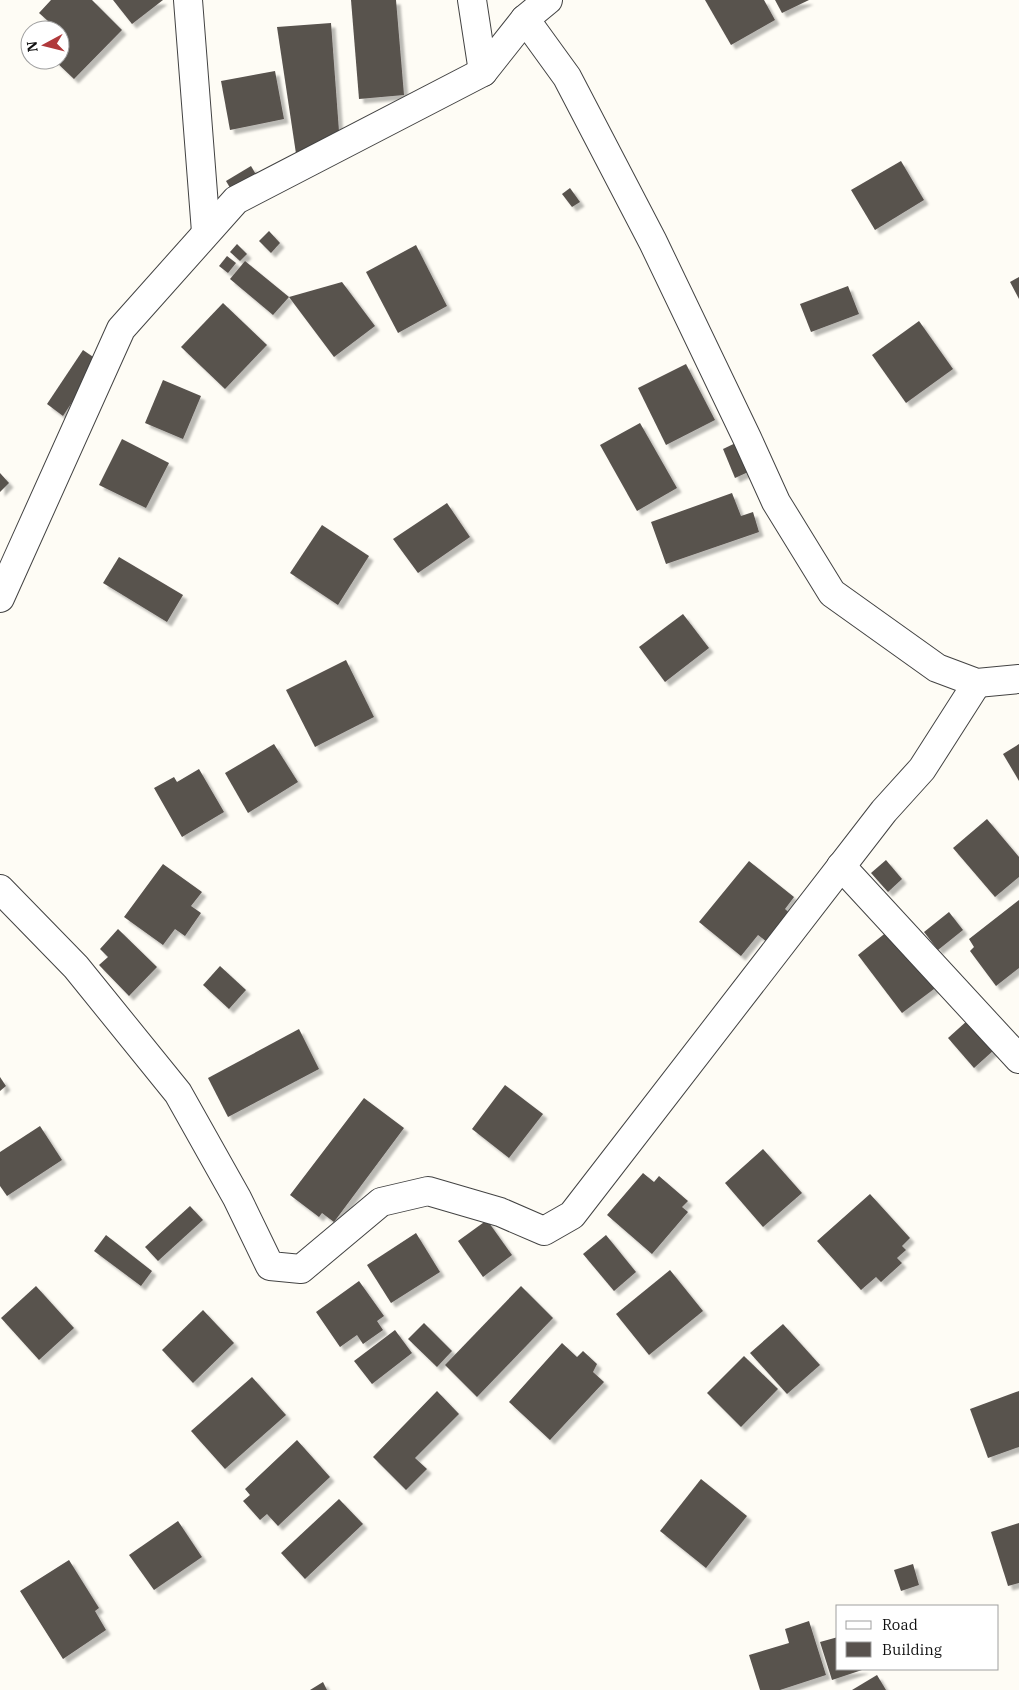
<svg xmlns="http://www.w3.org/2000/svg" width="1019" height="1690" font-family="'IBM Plex Serif',serif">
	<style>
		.building { fill: #58524e; filter: url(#shadow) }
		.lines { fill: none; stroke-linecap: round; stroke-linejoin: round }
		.minor-casing { stroke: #434343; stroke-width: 30 }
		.minor { stroke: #fff; stroke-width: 28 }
	</style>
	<defs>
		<filter id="shadow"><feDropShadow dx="4.5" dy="4.5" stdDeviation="1" flood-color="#0004"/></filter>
	</defs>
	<rect width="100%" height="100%" fill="#fefcf5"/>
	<g class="building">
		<polygon points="51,0 92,0 122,30 74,79 54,60 60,60 60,30 40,30 48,21 39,13"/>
		<polygon points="113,0 163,0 132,24"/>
		<polygon points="351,0 396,0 404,95 359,99"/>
		<polygon points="705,0 764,0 775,20 731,45"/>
		<polygon points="775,0 809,0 782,13"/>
		<polygon points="331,23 340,145 298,167 277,27"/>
		<polygon points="275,71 284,119 230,130 221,81"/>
		<polygon points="901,161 924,200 875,230 851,190"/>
		<polygon points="251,166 261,183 236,198 226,181"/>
		<polygon points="570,188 580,202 572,207 562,194"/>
		<polygon points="269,231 280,243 271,253 259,241"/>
		<polygon points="237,244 247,254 240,261 230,252"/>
		<polygon points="416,245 447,306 398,333 366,272"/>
		<polygon points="227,256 236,263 228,273 219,266"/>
		<polygon points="245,261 289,297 273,315 230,279"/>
		<polygon points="1019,277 1019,299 1010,282"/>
		<polygon points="342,282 375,326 334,357 289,297"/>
		<polygon points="848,286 859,314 811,332 800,304"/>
		<polygon points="223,303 267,345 225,389 181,347"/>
		<polygon points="919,321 953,369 906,403 872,355"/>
		<polygon points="83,350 99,361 63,416 47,404"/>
		<polygon points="686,364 715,420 666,445 638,388"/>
		<polygon points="163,380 201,396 183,439 145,423"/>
		<polygon points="640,423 677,488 637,511 600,445"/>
		<polygon points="122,439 169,463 146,508 99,485"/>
		<polygon points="744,439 757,468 735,478 723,449"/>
		<polygon points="0,473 9,483 0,492"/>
		<polygon points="732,493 741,516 753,512 759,532 666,564 651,522"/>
		<polygon points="447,503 470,537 418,573 393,539"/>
		<polygon points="322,525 369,556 338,605 290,573"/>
		<polygon points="119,557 183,595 167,622 103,583"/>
		<polygon points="683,614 709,648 665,682 639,647"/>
		<polygon points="346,660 374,717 315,747 286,690"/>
		<polygon points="274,744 298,782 248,813 225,773"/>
		<polygon points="1019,744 1019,781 1003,754"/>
		<polygon points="199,769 224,812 182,837 154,788 174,777 177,782"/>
		<polygon points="987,819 1019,857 1019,877 995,897 953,848"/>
		<polygon points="886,860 902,879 888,892 871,873"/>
		<polygon points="749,861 794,897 785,909 794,917 771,945 758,935 741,956 699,922"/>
		<polygon points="163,864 202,892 191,906 201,913 185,936 175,929 163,945 124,917"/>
		<polygon points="1019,900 1019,968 996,986 970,951 974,947 969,939"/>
		<polygon points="949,912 963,930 938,950 924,932"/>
		<polygon points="893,927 938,986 902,1013 858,955"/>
		<polygon points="118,929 157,967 129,996 99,965 108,957 100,949"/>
		<polygon points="220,966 246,990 229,1009 203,985"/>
		<polygon points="968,1020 994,1050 974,1068 948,1038"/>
		<polygon points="299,1029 319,1069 228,1117 208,1078"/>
		<polygon points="0,1077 6,1086 0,1091"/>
		<polygon points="505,1085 543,1114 509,1158 472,1129"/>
		<polygon points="364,1098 404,1128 334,1222 322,1213 319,1217 290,1195"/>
		<polygon points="40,1126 62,1160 7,1196 0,1186 0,1152"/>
		<polygon points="763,1149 802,1193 763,1227 725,1183"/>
		<polygon points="643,1173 654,1182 659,1176 688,1201 682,1207 688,1212 652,1254 607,1215"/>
		<polygon points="870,1194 910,1238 902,1246 906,1250 897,1258 902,1263 881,1282 876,1277 861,1290 817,1241"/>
		<polygon points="190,1206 203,1220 158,1261 145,1247"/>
		<polygon points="487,1220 512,1255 483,1277 458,1241"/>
		<polygon points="416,1233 440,1272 391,1303 367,1265"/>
		<polygon points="106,1235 152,1271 141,1286 94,1251"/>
		<polygon points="606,1235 636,1272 614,1291 583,1254"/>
		<polygon points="670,1270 703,1311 649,1355 616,1314"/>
		<polygon points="359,1281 384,1316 377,1321 383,1330 363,1344 357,1335 340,1347 316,1312"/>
		<polygon points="36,1286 74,1328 39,1360 1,1318"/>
		<polygon points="521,1286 553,1318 477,1397 445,1365"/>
		<polygon points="203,1310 234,1343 193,1383 162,1350"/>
		<polygon points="424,1323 452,1351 437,1367 408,1339"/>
		<polygon points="783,1324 820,1365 787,1394 750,1353"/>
		<polygon points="395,1330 412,1353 372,1384 354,1361"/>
		<polygon points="562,1343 577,1357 583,1351 597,1364 593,1372 604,1382 550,1440 509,1402"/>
		<polygon points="744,1356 778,1389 741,1427 707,1393"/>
		<polygon points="252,1377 286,1415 225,1469 191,1431"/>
		<polygon points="437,1391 459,1414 415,1458 427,1469 406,1490 373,1457"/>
		<polygon points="1019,1391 1019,1447 988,1458 970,1409"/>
		<polygon points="297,1440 330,1477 278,1526 267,1514 260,1520 243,1501 250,1495 245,1489"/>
		<polygon points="701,1479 747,1516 706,1568 660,1531"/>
		<polygon points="339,1499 363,1524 305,1579 281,1553"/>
		<polygon points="178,1521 202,1557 154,1590 129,1555"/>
		<polygon points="1019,1523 1019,1583 1008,1586 991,1532"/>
		<polygon points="69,1560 99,1608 95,1611 106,1630 63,1659 20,1591"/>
		<polygon points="913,1564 919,1585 901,1591 894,1570"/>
		<polygon points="809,1621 826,1675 780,1690 760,1690 749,1655 789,1643 785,1629"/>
		<polygon points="838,1637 838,1669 865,1669 832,1680 820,1642"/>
		<polygon points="877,1675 886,1690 852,1690"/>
		<polygon points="323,1682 327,1690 310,1690"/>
	</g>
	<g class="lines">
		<defs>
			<g id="minor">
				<polyline points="188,0 206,232"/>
				<polyline points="472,0 483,72"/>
				<polyline points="525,19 567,77 653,242 747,438 776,502 832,593 937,668 977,683 1019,679"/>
				<polyline points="0,598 121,329 236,200 483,72 525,19 548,0"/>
				<polyline points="841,866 1019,1059"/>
				<polyline points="0,889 76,967 178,1093 237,1198 270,1266 301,1269 381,1202 428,1191 500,1212 544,1231 572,1215 884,811 922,769 977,683"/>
			</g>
		</defs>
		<use href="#minor" class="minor-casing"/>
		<use href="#minor" class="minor"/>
	</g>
	<rect x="836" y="1605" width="162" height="65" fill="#ffffff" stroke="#9f9f9f"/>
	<rect x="846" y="1621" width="25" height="8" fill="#ffffff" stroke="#9f9f9f"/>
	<text x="882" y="1630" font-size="15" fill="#101010">Road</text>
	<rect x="846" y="1642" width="25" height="15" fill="#58524e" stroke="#9f9f9f"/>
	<text x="882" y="1655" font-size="15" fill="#101010">Building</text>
	<g transform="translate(45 45) rotate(263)"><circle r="24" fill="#ffffff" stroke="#9f9f9f"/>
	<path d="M0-4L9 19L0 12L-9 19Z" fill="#b0393b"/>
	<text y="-8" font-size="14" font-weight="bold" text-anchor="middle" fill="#101010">N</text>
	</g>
</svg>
